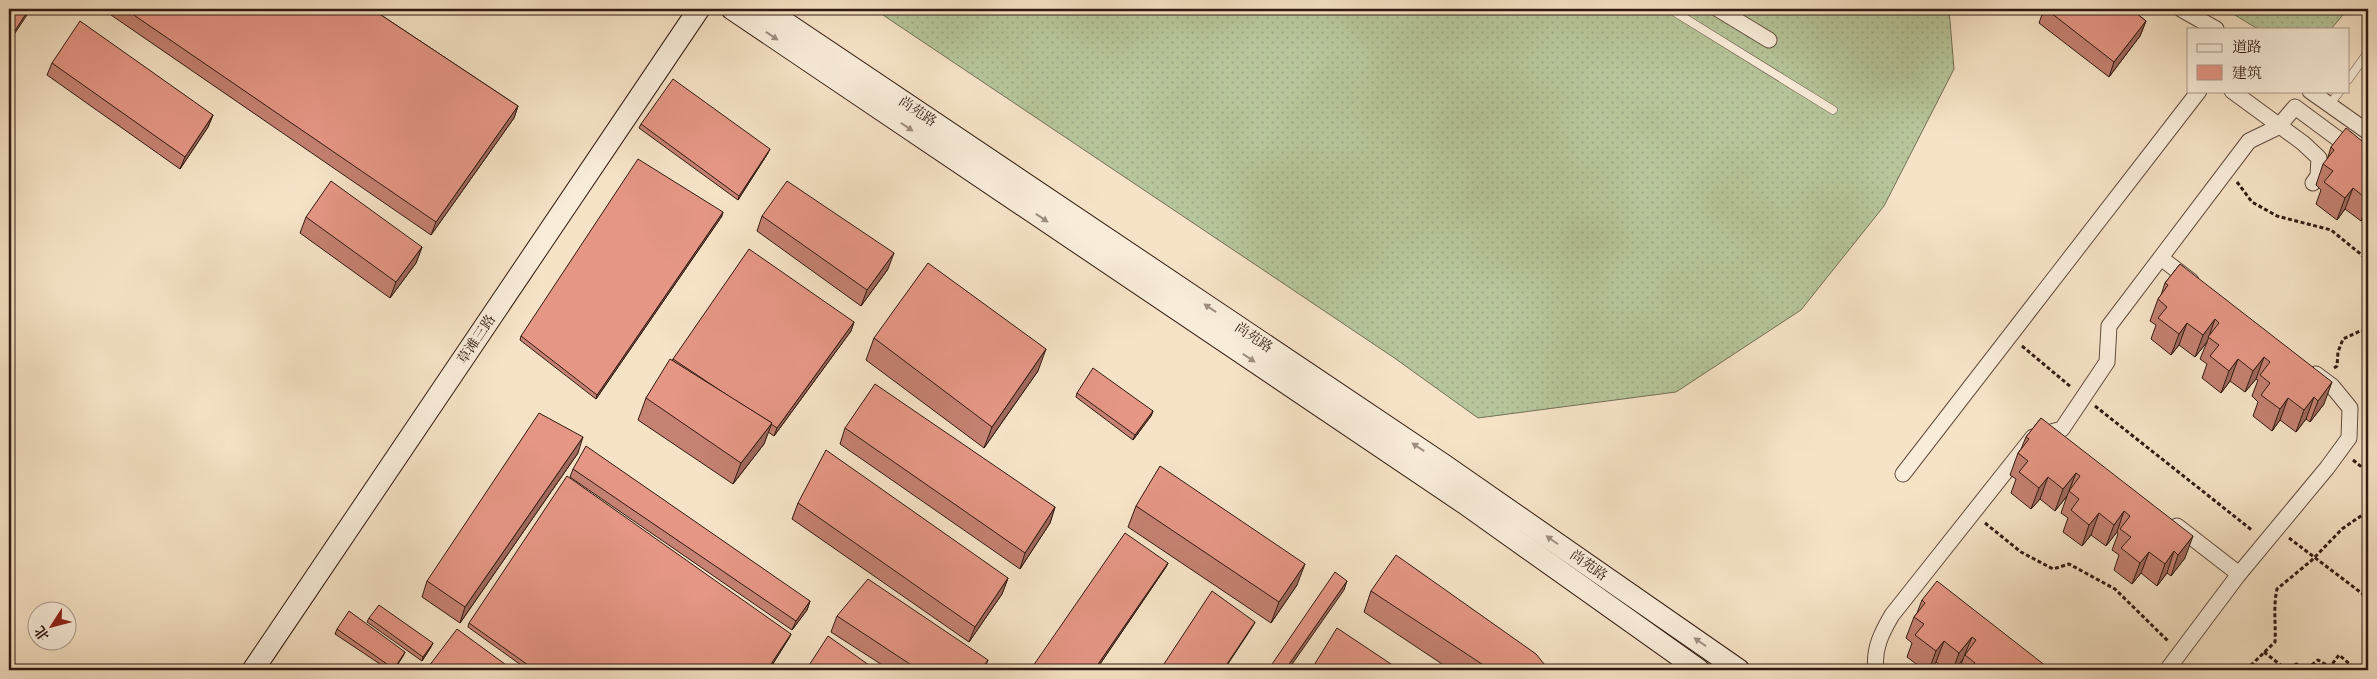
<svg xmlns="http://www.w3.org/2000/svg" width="2377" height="679" font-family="Vollkorn,'Noto Serif SC',serif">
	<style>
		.grass { fill: url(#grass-dots); stroke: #737056 }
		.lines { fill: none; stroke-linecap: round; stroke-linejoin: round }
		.lane-casing { stroke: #624c3e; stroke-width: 9 }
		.street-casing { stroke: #624c3e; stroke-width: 17 }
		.secondary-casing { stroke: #301a11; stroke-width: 23 }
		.path { stroke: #301a11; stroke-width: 3; stroke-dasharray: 4 2.5; stroke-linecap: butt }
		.lane { stroke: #f9edda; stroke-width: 8 }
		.street { stroke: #f9edda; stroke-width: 15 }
		.secondary { stroke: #f9edda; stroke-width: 21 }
		.wall { fill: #c58172; stroke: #301a11 }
		.shaded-wall { fill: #a0695d; stroke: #301a11 }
		.building { fill: #e59685; stroke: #301a11 }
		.oneway { fill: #9f8e80 }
		.labels { text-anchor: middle; stroke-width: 4; stroke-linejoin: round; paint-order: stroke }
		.street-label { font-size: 14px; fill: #301a11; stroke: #f9edda }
	</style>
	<defs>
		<pattern id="grass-dots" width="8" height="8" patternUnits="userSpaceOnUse" patternTransform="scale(1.25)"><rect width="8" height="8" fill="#b6c59a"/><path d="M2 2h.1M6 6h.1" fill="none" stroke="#9da984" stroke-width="1.8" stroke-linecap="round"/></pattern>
	</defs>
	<rect width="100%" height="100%" fill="#f6e3c6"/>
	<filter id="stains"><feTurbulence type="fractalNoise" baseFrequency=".004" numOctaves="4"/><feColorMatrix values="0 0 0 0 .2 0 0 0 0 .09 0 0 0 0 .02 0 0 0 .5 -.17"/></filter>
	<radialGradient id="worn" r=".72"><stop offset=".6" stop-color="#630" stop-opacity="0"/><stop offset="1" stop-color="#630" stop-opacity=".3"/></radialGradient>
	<g class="grass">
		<polygon points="874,9 1949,9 1954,69 1884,206 1801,310 1676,392 1478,418 1393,357"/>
		<polygon points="2225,9 2348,9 2331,29 2258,29"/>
	</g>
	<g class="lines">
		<defs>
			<g id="lane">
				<polyline points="1670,9 1833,110"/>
				<polyline points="2348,80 2368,52"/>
				<polyline points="2329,105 2340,91"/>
			</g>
			<g id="street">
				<polyline points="1718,9 1769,40"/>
				<polyline points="2181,9 2216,29"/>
				<polyline points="2232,91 2303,143 2319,158 2318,176 2313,183"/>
				<polyline points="2310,91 2368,132"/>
				<polyline points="2161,258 2191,281"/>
				<polyline points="1903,474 2199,91"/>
				<polyline points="2177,526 2239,574"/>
				<path d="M1876,670C1873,649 1882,632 1892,615L2033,437L2062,429L2107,362L2109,326L2249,141L2278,127L2295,107L2368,161"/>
				<polyline points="2167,670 2239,574 2327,468 2349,438 2350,408 2332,386 2316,374"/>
			</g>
			<g id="secondary">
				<polyline points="732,9 1464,503 1699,670"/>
				<polyline points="765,9 1444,465 1739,670"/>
				<polyline points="253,670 699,9"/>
			</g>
		</defs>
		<use href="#lane" class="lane-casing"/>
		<use href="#street" class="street-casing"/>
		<use href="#secondary" class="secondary-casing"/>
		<g class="path">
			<polyline points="2237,182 2252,202 2277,216 2331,230 2368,260"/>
			<polyline points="2022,346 2071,387"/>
			<polyline points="2334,368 2337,366 2338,352 2343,339 2360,331 2368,331"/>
			<polyline points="2095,406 2253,531"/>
			<polyline points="2353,460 2368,472"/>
			<polyline points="1985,523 2021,552 2053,569 2069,564 2115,589 2168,641"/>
			<polyline points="2289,538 2368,598"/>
			<polyline points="2264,652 2287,670"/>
			<path d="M2246,670L2275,642C2276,623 2273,607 2277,589L2312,560L2342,529L2368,511"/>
			<polyline points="2290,670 2296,664 2308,668 2318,660 2330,667 2339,655 2357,670"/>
		</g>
		<use href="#lane" class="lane"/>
		<use href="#street" class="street"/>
		<use href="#secondary" class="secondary"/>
	</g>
	<g class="wall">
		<polygon points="113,9 372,9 518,106 514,118 431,235 111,15"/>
		<polygon points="2044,9 2131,9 2146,21 2140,36 2109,77 2039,23"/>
		<polygon points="52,63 213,115 208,127 180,169 47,75"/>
		<polygon points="641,124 768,153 738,200 639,128"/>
		<polygon points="2368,146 2368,212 2361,221 2345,209 2337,220 2316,204 2321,190 2316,185 2323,164 2327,160 2331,147"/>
		<polygon points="722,216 596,399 520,340 521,336"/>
		<polygon points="762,216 888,269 861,306 757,231"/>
		<polygon points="306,217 422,247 416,263 390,298 300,233"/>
		<polygon points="2180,264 2324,404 2310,422 2306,419 2296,432 2280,420 2272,431 2253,416 2258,402 2252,396 2258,380 2256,379 2245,392 2230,381 2221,393 2202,378 2207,364 2200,359 2207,342 2195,357 2179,345 2171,355 2151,339 2156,325 2150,321 2158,299 2161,295 2165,283"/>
		<polygon points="854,322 851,331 774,436 768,432 764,444 733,484 638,420 646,398 673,359"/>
		<polygon points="874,338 1038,371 984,448 866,360"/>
		<polygon points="1077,393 1153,411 1151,416 1133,440 1076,397"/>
		<polygon points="2041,418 2185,558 2171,576 2167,573 2157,586 2141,573 2132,584 2114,570 2119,555 2112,550 2118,534 2117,532 2106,546 2091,535 2082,546 2063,532 2068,518 2061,513 2067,496 2055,511 2040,499 2031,509 2011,493 2016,479 2010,475 2018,453 2021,449 2026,437"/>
		<polygon points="845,428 1055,507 1050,523 1020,569 840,444"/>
		<polygon points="578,453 460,623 422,597 427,581"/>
		<polygon points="573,469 810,601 807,610 792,630 570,477"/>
		<polygon points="798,503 1008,578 1002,594 969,642 792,519"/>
		<polygon points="1136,506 1297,585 1271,623 1128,527"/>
		<polygon points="1168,563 1166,567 1096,670 1032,670 1033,666"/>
		<polygon points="1371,591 1549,670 1451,670 1364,612"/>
		<polygon points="1922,600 2051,670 1959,670 1963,659 1955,670 1946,670 1936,662 1930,670 1924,670 1907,657 1912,643 1906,638 1914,617 1917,613"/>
		<polygon points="837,616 984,670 890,670 831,632"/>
		<polygon points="369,618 431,647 422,661 367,622"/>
		<polygon points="469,623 791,634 789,638 769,670 528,670 468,627"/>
		<polygon points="337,629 405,652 403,656 394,670 389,670 335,634"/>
	</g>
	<g class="shaded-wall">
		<polygon points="29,9 31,9 9,42 9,40"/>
		<polygon points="2146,21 2140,36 2109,77 2114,62"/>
		<polygon points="518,106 514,118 431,235 436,222"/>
		<polygon points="213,115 208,127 180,169 185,157"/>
		<polygon points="770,149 768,153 738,200 739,196"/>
		<polygon points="2353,188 2345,209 2337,220 2345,198"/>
		<polygon points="2368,201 2368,212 2361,221"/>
		<polygon points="723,212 722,216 596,399 597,395"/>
		<polygon points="422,247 416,263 390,298 396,282"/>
		<polygon points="894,253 888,269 861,306 867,290"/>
		<polygon points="2215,319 2207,342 2195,357 2203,335"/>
		<polygon points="854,322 851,331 774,436 777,428"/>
		<polygon points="2187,323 2179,345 2171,355 2179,334"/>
		<polygon points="1046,349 1038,371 984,448 992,427"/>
		<polygon points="2264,357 2256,379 2245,392 2253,371"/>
		<polygon points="2238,359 2230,381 2221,393 2229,371"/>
		<polygon points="2332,382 2324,404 2310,422 2318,401"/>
		<polygon points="2314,397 2306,419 2296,432 2304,410"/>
		<polygon points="2288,398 2280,420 2272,431 2280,409"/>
		<polygon points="1153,411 1151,416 1133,440 1135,435"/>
		<polygon points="772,423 764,444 733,484 741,463"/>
		<polygon points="583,437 578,453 460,623 465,607"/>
		<polygon points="2076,473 2067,496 2055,511 2063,489"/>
		<polygon points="2048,477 2040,499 2031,509 2039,488"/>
		<polygon points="1055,507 1050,523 1020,569 1025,553"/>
		<polygon points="2124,511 2117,532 2106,546 2114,525"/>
		<polygon points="2099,513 2091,535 2082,546 2089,525"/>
		<polygon points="2193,536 2185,558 2171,576 2178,555"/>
		<polygon points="2174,551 2167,573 2157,586 2165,564"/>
		<polygon points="2149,552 2141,573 2132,584 2140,563"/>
		<polygon points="1168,563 1166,567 1096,670 1094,670"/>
		<polygon points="1305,564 1297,585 1271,623 1279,602"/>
		<polygon points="1008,578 1002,594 969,642 975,627"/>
		<polygon points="1347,581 1344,590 1288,670 1285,670"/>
		<polygon points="810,601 807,610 792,630 796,621"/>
		<polygon points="1255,622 1253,626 1224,670 1223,670"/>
		<polygon points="791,634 789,638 769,670 767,670"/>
		<polygon points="1972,637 1963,659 1955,670 1953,670 1959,653"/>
		<polygon points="1944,641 1936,662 1930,670 1929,670 1936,651"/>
		<polygon points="433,643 431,647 422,661 423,657"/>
		<polygon points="405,652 403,656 394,670 394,669"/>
		<polygon points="988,660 984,670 981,670"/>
	</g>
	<g class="building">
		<polygon points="9,9 29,9 9,40"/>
		<polygon points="125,9 372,9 518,106 436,222"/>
		<polygon points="2046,9 2131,9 2146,21 2114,62"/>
		<polygon points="80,21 213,115 185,157 52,63"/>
		<polygon points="673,79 770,149 739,196 641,124"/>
		<polygon points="2346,128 2368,146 2368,200 2353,188 2345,198 2324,182 2333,171 2323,164 2334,150 2331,147"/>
		<polygon points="638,159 723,212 597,395 521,336"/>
		<polygon points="331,181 422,247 396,282 306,217"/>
		<polygon points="787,181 894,253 867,290 762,216"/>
		<polygon points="749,249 854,322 777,428 771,424 772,423 730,397 673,359"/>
		<polygon points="928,263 1046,349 992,427 874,338"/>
		<polygon points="2180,264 2332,382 2318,401 2314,397 2304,410 2288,398 2280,409 2261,395 2270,383 2260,375 2270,362 2264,357 2253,371 2238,359 2229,371 2210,356 2219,345 2208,337 2219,323 2215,319 2203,335 2187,323 2179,334 2158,318 2167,307 2158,299 2168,285 2165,283"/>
		<polygon points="670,359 772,423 741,463 646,398"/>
		<polygon points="1093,368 1153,411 1135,435 1077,393"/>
		<polygon points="875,384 1055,507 1025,553 845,428"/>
		<polygon points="539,413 583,437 465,607 427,581"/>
		<polygon points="2041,418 2193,536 2178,555 2174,551 2165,564 2149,552 2140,563 2121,548 2131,537 2120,529 2130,516 2124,511 2114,525 2099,513 2089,525 2071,510 2079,499 2069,491 2080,476 2076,473 2063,489 2048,477 2039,488 2019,472 2028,461 2018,453 2029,439 2026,437"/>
		<polygon points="586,446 810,601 796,621 573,469"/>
		<polygon points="826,450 1008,578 975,627 798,503"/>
		<polygon points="1160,466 1305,564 1279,602 1136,506"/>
		<polygon points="567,476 791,634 767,670 535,670 469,623"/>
		<polygon points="1125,533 1168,563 1094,670 1040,670 1033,666"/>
		<polygon points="1396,555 1536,654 1549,670 1491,670 1371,591"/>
		<polygon points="1335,572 1347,581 1285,670 1268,670"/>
		<polygon points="868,579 988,660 981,670 919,670 837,616"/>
		<polygon points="1937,581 2051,670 1970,670 1975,663 1965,655 1976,640 1972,637 1959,653 1944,641 1936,651 1915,635 1924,624 1914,617 1925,603 1922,600"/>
		<polygon points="1212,591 1255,622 1223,670 1160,670"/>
		<polygon points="379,605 433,643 423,657 369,618"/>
		<polygon points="349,611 405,652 394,669 337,629"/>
		<polygon points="1337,628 1400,670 1311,670"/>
		<polygon points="457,629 513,670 426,670"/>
		<polygon points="828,636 876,670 806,670"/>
	</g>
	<defs><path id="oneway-solid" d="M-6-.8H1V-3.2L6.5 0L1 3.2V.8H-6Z" transform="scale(1.25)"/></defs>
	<g class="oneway">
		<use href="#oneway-solid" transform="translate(772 36) rotate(34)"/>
		<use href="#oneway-solid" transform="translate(907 127) rotate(34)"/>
		<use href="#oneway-solid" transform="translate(1042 218) rotate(34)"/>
		<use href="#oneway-solid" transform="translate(1210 308) rotate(-146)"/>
		<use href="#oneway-solid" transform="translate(1249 358) rotate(34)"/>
		<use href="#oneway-solid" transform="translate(1418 447) rotate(-146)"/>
		<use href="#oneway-solid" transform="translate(1552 540) rotate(-145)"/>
		<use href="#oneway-solid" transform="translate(1700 642) rotate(-145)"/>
	</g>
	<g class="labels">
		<g class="street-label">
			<text transform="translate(918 111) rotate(34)" y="5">尚苑路</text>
			<text transform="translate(1254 337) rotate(34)" y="5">尚苑路</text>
			<text transform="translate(476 339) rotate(-56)" y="5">草滩三路</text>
			<text transform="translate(1589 565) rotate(35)" y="5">尚苑路</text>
		</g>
	</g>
	<rect width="2377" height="679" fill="none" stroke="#f6e3c6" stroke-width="30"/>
	<rect x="10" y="10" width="2357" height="659" fill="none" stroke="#301a11" stroke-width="2.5"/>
	<rect x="15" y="15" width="2347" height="649" fill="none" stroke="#301a11"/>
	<rect x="2187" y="28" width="162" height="65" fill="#f9edda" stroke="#a9998a"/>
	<rect x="2197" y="44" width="25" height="8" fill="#f9edda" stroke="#a9998a"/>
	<text x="2232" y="52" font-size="15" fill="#301a11">道路</text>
	<rect x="2197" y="65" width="25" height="15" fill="#e59685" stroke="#a9998a"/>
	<text x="2232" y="78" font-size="15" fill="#301a11">建筑</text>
	<g transform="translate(52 626) rotate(234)"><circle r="24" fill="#f9edda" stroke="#a9998a"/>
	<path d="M0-4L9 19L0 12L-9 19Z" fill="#8f2418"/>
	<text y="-8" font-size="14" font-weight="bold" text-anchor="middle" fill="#301a11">北</text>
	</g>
	<rect width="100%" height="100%" filter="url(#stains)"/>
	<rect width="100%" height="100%" fill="url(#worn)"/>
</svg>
